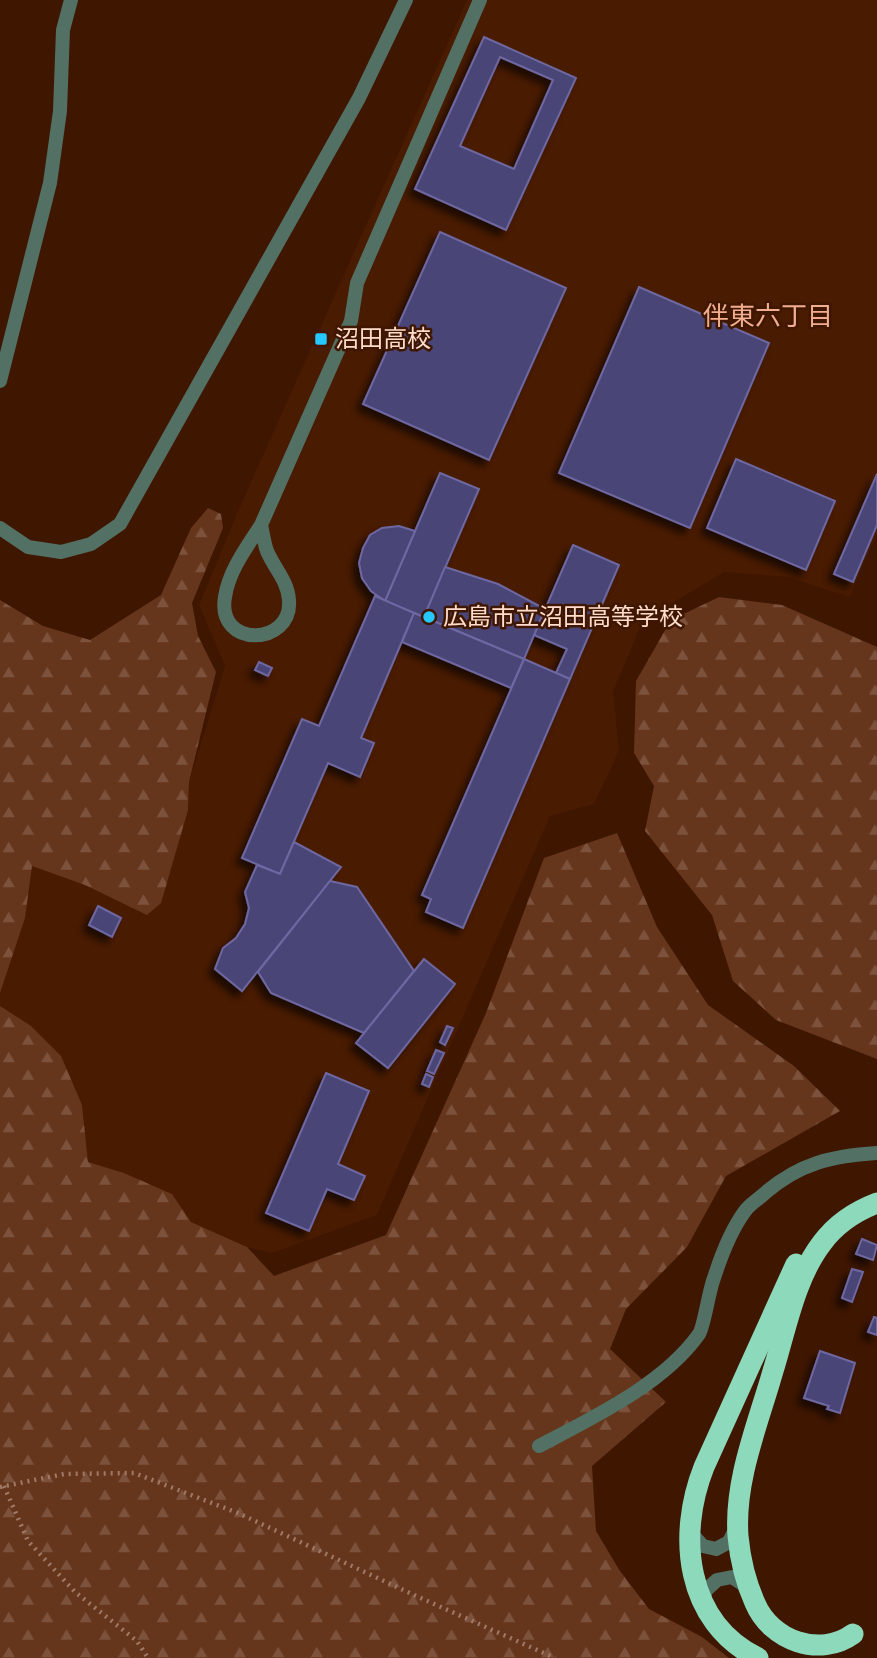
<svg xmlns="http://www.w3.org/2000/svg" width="877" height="1658" font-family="Lato,'Noto Sans JP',sans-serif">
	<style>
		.built { fill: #491b00 }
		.forest { fill: url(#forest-firs) }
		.building { fill: #494476; stroke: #6d68a2; stroke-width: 2; fill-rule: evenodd; filter: url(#shadow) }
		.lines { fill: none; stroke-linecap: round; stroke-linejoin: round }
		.path { stroke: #a07a67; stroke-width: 4.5; stroke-dasharray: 2 5; stroke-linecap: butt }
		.service { stroke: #527063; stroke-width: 14 }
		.minor { stroke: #527063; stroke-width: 14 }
		.motorway { stroke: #8cdabb; stroke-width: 21 }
		.poi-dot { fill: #25c9fe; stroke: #3f1600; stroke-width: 2.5 }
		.labels { text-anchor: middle; stroke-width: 5; stroke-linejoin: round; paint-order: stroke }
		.poi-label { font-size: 24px; fill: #ffdccc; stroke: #3f1600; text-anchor: start }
		.neighbourhood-label { font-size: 26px; fill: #f1ae8e; stroke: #3f1600 }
	</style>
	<defs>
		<pattern id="forest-firs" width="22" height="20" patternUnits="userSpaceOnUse" patternTransform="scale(1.75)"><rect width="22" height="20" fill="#65351c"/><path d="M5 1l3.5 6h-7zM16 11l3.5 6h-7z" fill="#7c523c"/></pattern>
		<filter id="shadow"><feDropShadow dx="-6" dy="6" stdDeviation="3.5" flood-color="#0009"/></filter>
	</defs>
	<rect width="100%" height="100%" fill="#3f1600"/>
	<polygon class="built" points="467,0 877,0 877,533 850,597 787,577 724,572 671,604 639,630 613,692 619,751 594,804 550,816 377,1215 272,1253 247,1247 191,1222 172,1194 124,1173 88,1162 82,1105 0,1006 0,993 25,918 32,865 85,885 188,810 189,782 225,666 199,605 238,511"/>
	<g class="forest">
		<polygon points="208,508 221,514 223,528 192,603 198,636 216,672 189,782 188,810 161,903 147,915 85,885 32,866 25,918 0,993 0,600 43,626 90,640 161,595 191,528"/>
		<polygon points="719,597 782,605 877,647 877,1059 776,1020 733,981 712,915 645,831 654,786 634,753 636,681 671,620"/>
		<polygon points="617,833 657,927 708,1005 794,1066 840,1111 726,1176 687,1247 626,1309 610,1349 666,1402 592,1466 596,1531 620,1571 649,1609 702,1637 729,1658 0,1658 0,1006 31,1026 61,1056 82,1105 88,1162 124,1173 172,1194 191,1222 247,1247 274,1276 386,1235 486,1013 544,858"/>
	</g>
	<g class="building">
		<path d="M484,37L576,78L506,230L415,189ZM500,57L553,80L514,169L460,146Z"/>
		<polygon points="440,232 566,288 489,460 363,404"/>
		<polygon points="639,287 769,343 690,528 559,473"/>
		<polygon points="736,459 835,501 806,570 707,528"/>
		<polygon points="440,473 479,489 424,617 385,601"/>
		<polygon points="877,474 877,525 853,582 834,574"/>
		<polygon points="399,526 415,531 385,601 371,591 362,578 359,563 363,548 370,535 382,528"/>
		<polygon points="573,545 619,565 570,679 556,673 567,649 534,635"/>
		<polygon points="445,567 498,584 545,609 524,659 424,617"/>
		<polygon points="375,596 414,613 361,738 374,743 360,777 328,763 280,874 242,858 302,719 319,726"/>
		<polygon points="414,613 524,659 511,688 402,642"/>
		<polygon points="524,659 570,679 463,928 426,912 431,899 422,895"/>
		<polygon points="259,662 272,668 268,676 255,670"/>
		<polygon points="294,842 341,867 242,991 215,969 223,948 236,938 245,924 249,908 245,892 257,865 280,874"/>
		<polygon points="330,881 357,887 414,971 364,1033 271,993 258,972"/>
		<polygon points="98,906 121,918 112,937 89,925"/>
		<polygon points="424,959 455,984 388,1068 356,1043"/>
		<polygon points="447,1026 453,1028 445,1045 440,1042"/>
		<polygon points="436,1050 444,1053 434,1074 427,1071"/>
		<polygon points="326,1073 369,1091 338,1164 365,1176 354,1200 327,1189 309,1231 266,1213"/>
		<polygon points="426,1074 433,1077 429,1087 422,1084"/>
		<polygon points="862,1239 877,1245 873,1260 856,1254"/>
		<polygon points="852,1269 863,1272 852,1302 842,1298"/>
		<polygon points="874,1317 877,1318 877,1335 868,1332"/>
		<polygon points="820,1351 855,1363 840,1413 827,1409 829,1406 804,1398"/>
	</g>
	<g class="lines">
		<g class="path">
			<polyline points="4,1486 28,1541 75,1592 137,1641 148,1658"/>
			<polyline points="0,1487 64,1474 134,1473 238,1513 414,1595 555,1658"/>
		</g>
		<g class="service">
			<polyline points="690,1532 703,1546 716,1549 729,1542 736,1528"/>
			<polyline points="705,1602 705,1591 717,1580 732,1577 749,1588"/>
		</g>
		<g class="minor">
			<polyline points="0,381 50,183 60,111 63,30 71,0"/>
			<path d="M261,525C247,547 229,570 225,597C216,649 293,646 289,600C288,581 274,568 267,551C264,543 263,533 261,525L351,321L357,283L480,0"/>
			<polyline points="0,528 28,547 61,552 91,544 120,524 359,98 406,0"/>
			<path d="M539,1446C592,1418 664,1384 699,1334C704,1327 709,1290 714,1278C721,1256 731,1230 745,1211C750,1204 759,1199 765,1193C800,1163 832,1156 877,1153"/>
		</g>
		<g class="motorway">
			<path d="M853,1634C820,1658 771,1641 755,1603C746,1583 740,1558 738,1536C734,1480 758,1424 773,1371C786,1329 795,1278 822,1243C836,1224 856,1211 877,1203"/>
			<path d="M758,1658C685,1622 677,1535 704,1467L796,1264"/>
		</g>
	</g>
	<g class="poi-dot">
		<rect x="314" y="332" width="14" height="14" rx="3.5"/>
		<circle cx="429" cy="617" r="7"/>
	</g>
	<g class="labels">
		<g class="poi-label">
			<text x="335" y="347">沼田高校</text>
			<text x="443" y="625">広島市立沼田高等学校</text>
		</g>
		<g class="neighbourhood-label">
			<text x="768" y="325">伴東六丁目</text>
		</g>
	</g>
</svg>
